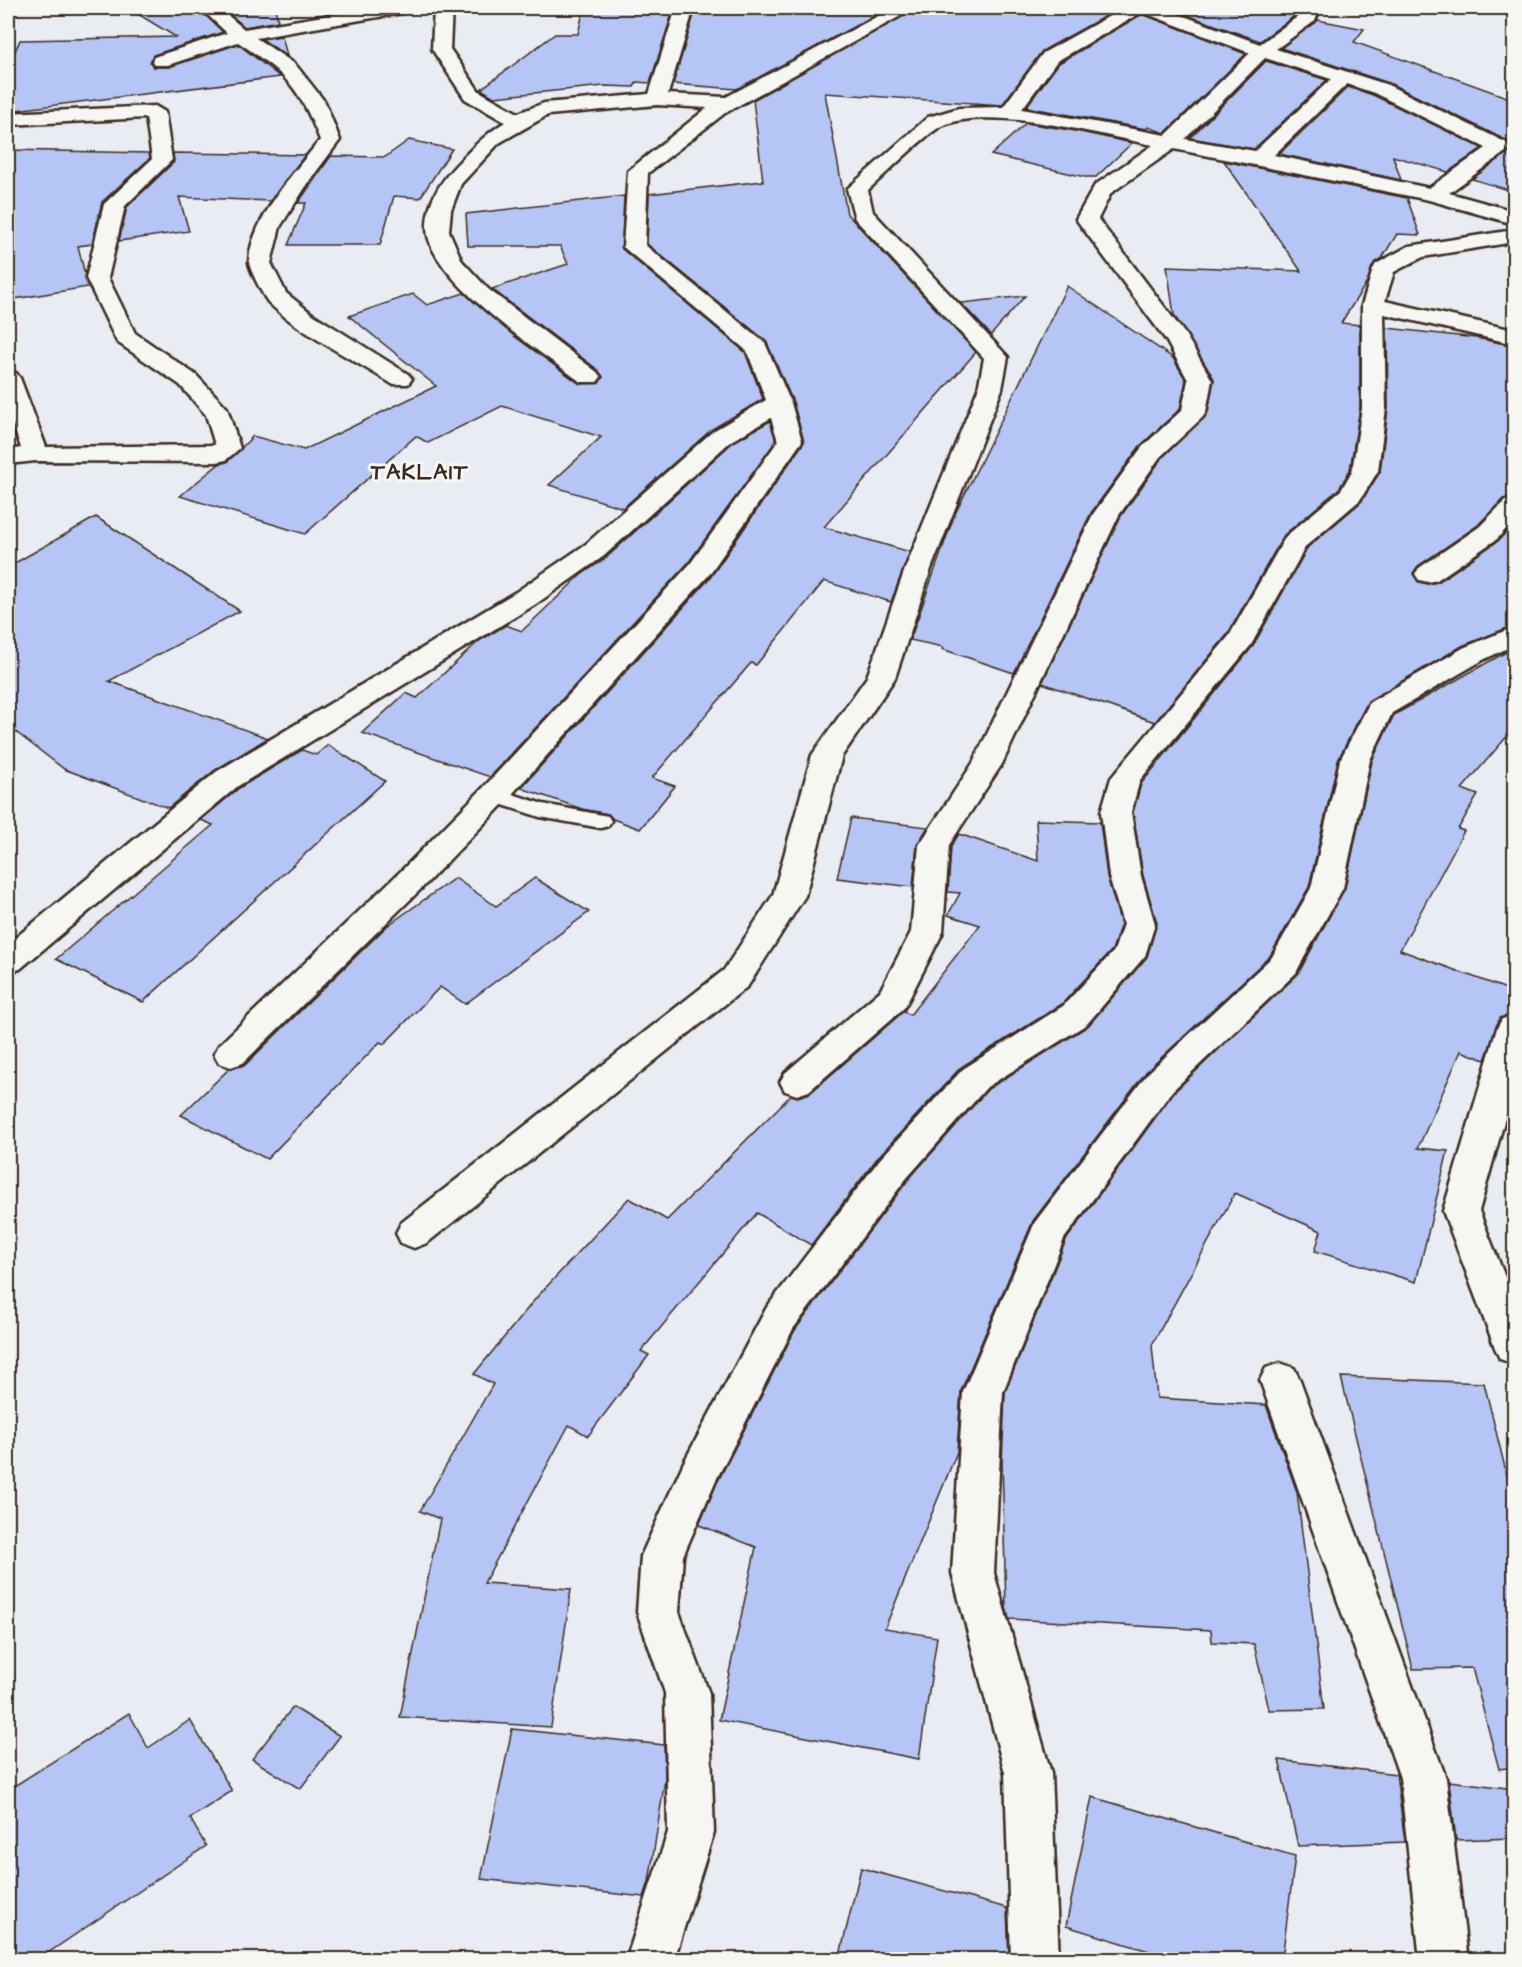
<svg xmlns="http://www.w3.org/2000/svg" width="1522" height="1967" font-family="'Architects Daughter',sans-serif">
	<style>
		.building { fill: #b5c5f5; stroke: #3b2a1e; stroke-width: 1.5 }
		.lines { fill: none; stroke-linecap: round; stroke-linejoin: round }
		.service-casing { stroke: #3b2a1e; stroke-width: 5 }
		.minor-casing { stroke: #3b2a1e; stroke-width: 5 }
		.service { fill: #f6f6f2; fill-rule: evenodd }
		.minor { fill: #f6f6f2; fill-rule: evenodd }
		.labels { text-anchor: middle; stroke-width: 6; stroke-linejoin: round; paint-order: stroke }
		.far-district-label { font-size: 22px; font-weight: bold; letter-spacing: 1.5px; fill: #3b2a1e; stroke: #f6f6f2 }
	</style>
	<rect width="100%" height="100%" fill="#e9ecf3"/>
	<filter id="ink" filterUnits="userSpaceOnUse"><feTurbulence type="fractalNoise" baseFrequency=".0167" numOctaves="2"/><feDisplacementMap in="SourceGraphic" scale="12" xChannelSelector="R" yChannelSelector="G"/><feConvolveMatrix kernelMatrix="1 2 1 2 8 2 1 2 1" color-interpolation-filters="sRGB"/></filter>
	<g filter="url(#ink)">
		<g class="building">
			<polygon points="128,8 198,8 223,32 153,55 150,62 154,67 169,67 238,44 280,77 8,111 8,67 20,40 176,37"/>
			<polygon points="222,8 275,8 278,21 245,27"/>
			<polygon points="584,8 674,8 650,83 637,82 634,87 604,86 494,97 481,89 555,34 578,34"/>
			<polygon points="696,8 889,8 737,89 673,84"/>
			<polygon points="917,8 1120,8 1042,51 1002,105 825,93 847,214 976,352 824,527 910,552 891,602 824,581 756,665 751,663 652,778 675,786 640,829 613,819 608,814 582,809 521,788 710,578 804,442 793,402 766,341 647,244 649,194 763,181 753,100"/>
			<polygon points="1167,8 1299,8 1297,14 1260,41"/>
			<polygon points="1142,14 1246,54 1165,133 1148,127 1146,129 1026,107 1059,63"/>
			<polygon points="1318,20 1364,29 1354,42 1515,100 1515,192 1472,179 1509,152 1512,147 1508,141 1389,83 1281,48"/>
			<polygon points="282,36 287,56 262,39"/>
			<polygon points="1266,61 1327,80 1254,149 1190,138"/>
			<polygon points="1348,87 1373,95 1482,148 1448,172 1393,156 1401,180 1279,154"/>
			<polygon points="1026,123 1076,131 1132,143 1096,177 1085,177 991,155"/>
			<polygon points="409,140 452,149 420,198 394,196 380,245 288,245 306,203 298,203 331,156 385,157"/>
			<polygon points="8,150 149,153 150,158 102,202 92,244 78,246 88,287 8,300"/>
			<polygon points="173,153 305,155 270,201 179,197 189,231 119,241 127,207 174,162"/>
			<polygon points="1224,161 1407,198 1420,235 1397,234 1382,258 1374,263 1367,282 1341,323 1360,325 1360,408 1350,470 1339,489 1284,535 1227,635 1155,722 1042,683 1121,516 1162,458 1208,412 1214,379 1174,315 1167,266 1301,271"/>
			<polygon points="624,196 622,249 745,352 763,399 712,429 623,508 549,485 601,437 502,406 428,443 416,436 305,534 180,496 219,464 227,462 253,436 304,450 436,386 349,316 413,294 427,305 464,293 514,336 580,384 599,383 603,377 598,370 492,289 568,264 560,246 468,246 466,214"/>
			<polygon points="1067,286 1173,358 1186,380 1180,409 1140,446 1091,513 1014,673 942,649 943,647 910,640 954,516"/>
			<polygon points="1025,296 991,335 961,303"/>
			<polygon points="1387,328 1476,338 1515,346 1515,496 1503,499 1478,525 1418,566 1413,573 1419,582 1428,584 1438,582 1498,541 1515,523 1515,625 1462,646 1368,701 1338,760 1309,887 1270,956 1146,1072 1033,1221 961,1391 957,1452 885,1628 937,1637 919,1759 719,1720 756,1547 699,1525 717,1483 795,1330 908,1180 988,1089 1088,1026 1147,957 1157,923 1143,876 1133,812 1141,784 1253,646 1308,547 1361,502 1380,472 1388,408"/>
			<polygon points="770,421 776,441 688,563 490,777 362,733 406,693 417,698 479,641 506,625 522,631 581,575 606,558 732,443"/>
			<polygon points="96,517 240,611 109,681 268,738 215,770 168,808 64,769 8,726 8,567"/>
			<polygon points="1515,647 1515,727 1462,789 1478,795 1458,829 1464,831 1400,950 1515,992 1515,1014 1500,1018 1485,1060 1461,1051 1418,1148 1448,1151 1416,1282 1315,1251 1321,1231 1235,1193 1152,1345 1157,1398 1266,1405 1297,1492 1324,1709 1269,1710 1254,1644 1212,1642 1211,1630 1009,1619 1006,1607 1002,1462 1005,1392 1066,1240 1174,1092 1298,974 1345,888 1372,761 1394,715"/>
			<polygon points="328,745 385,781 143,1002 56,959 213,825 201,820 239,788 302,750 316,755"/>
			<polygon points="851,818 928,827 917,845 913,887 837,878"/>
			<polygon points="1036,820 1100,822 1107,876 1121,924 1112,950 1062,1004 961,1067 878,1157 811,1245 757,1213 641,1351 649,1355 588,1436 569,1425 484,1583 571,1589 551,1727 400,1717 440,1519 420,1511 493,1384 474,1374 537,1297 629,1198 667,1220 791,1095 798,1097 810,1093 904,1011 910,1015 980,925 948,915 960,893 948,892 951,846 959,834 1038,861"/>
			<polygon points="455,878 496,906 535,878 589,912 465,1004 440,987 384,1044 380,1042 267,1159 181,1115 229,1069 245,1065 387,926"/>
			<polygon points="1341,1377 1484,1383 1515,1508 1515,1767 1499,1769 1472,1668 1413,1669"/>
			<polygon points="293,1707 340,1736 300,1789 252,1759"/>
			<polygon points="129,1713 148,1748 190,1720 232,1791 190,1818 206,1846 39,1959 8,1959 8,1790"/>
			<polygon points="512,1729 664,1745 665,1779 649,1882 644,1897 481,1879"/>
			<polygon points="1279,1760 1396,1774 1405,1842 1298,1846"/>
			<polygon points="1449,1781 1515,1789 1515,1838 1456,1840"/>
			<polygon points="1092,1797 1295,1856 1282,1959 1175,1959 1066,1926"/>
			<polygon points="861,1868 1007,1908 1009,1959 839,1959"/>
		</g>
		<g class="lines">
			<defs>
				<polygon id="service" points="494,788 543,804 608,816 611,821 608,826 601,828 540,817 487,800 484,795 487,790"/>
				<g id="minor">
					<path d="M200,8H219L244,29L372,8H411L402,13L256,38L295,64L325,102L340,140L310,180L280,227L271,263L286,293L311,313L408,374L412,379L408,384H392C353,359 302,335 269,303C264,298 249,268 249,262C250,221 296,170 320,140C298,84 286,75 238,42L168,65H154L152,61L154,57L227,33Z"/>
					<path d="M434,8H452L450,49L479,91L518,113L544,103L649,94L676,8H694L668,94L726,97L893,8H915L725,113L648,173L645,245L765,343L791,403L802,441L708,576L505,802L423,887L243,1063L231,1067L219,1063L214,1054L219,1045L401,871L483,788L690,564L778,441L771,418L731,441L604,556L536,604L238,786L20,969L8,972V944L216,772L516,592L586,544L713,431L766,400L747,351L623,247L628,171L707,108L657,105L548,115L499,143L461,184L451,210L449,231L462,261L488,289L597,372L601,377L597,382H581C541,352 430,281 427,229C426,202 442,179 460,161C474,146 487,133 505,122L465,99L432,49Z"/>
					<path d="M1124,8H1162L1260,44L1300,15L1302,8H1320L1315,21L1276,49L1388,85L1507,143L1510,147L1507,151L1449,193L1514,211V224L1429,200L1174,149L1111,193L1098,219L1185,334L1212,380L1206,412L1203,417L1160,457L1119,515L1002,764L949,845L943,932L909,999L904,1008L809,1091L797,1095L785,1091L780,1082L785,1073L880,991L911,932L919,845L973,763L1093,514L1142,447L1182,410L1188,380L1166,340L1076,219L1095,185L1153,145C1101,135 992,105 944,125C928,131 884,176 868,190L873,212L1008,357L1002,389L931,569L895,678L842,756L805,896L748,986L427,1243L414,1248L401,1243L396,1233L401,1223L724,970L773,895L812,755L867,677L905,569L978,389L984,358L855,219L847,189L928,117L959,108L1003,107L1043,53ZM1142,12L1250,53L1166,135L1022,109L1057,61ZM1265,58L1331,79L1255,151L1185,139ZM1347,84L1374,93L1486,148L1429,188L1274,155Z"/>
					<polygon points="155,106 165,112 172,160 125,206 108,278 135,333 196,375 227,408 240,448 226,460 217,462 36,461 8,464 8,450 21,448 8,410 8,371 16,373 20,378 46,447 215,445 206,415 180,385 117,342 86,278 104,204 152,159 146,118 8,125 8,113"/>
					<polygon points="1514,230 1514,242 1423,257 1394,272 1385,301 1514,330 1514,344 1384,314 1386,408 1378,471 1360,500 1306,546 1251,645 1140,780 1131,812 1141,876 1155,924 1145,956 1087,1024 987,1087 906,1179 793,1329 715,1482 683,1556 679,1612 709,1693 714,1832 674,1960 626,1960 668,1832 665,1693 637,1612 641,1556 684,1462 767,1307 880,1159 963,1069 1063,1006 1114,951 1123,924 1109,876 1101,812 1111,778 1229,636 1286,536 1341,490 1352,471 1362,408 1362,305 1373,269 1376,264 1409,246"/>
					<polygon points="1514,498 1514,520 1497,539 1437,580 1428,582 1419,580 1415,574 1419,568 1479,527 1505,501"/>
					<polygon points="1514,627 1514,645 1483,660 1392,713 1370,760 1343,888 1300,965 1296,973 1172,1091 1064,1239 1003,1392 994,1573 1051,1773 1059,1960 1011,1960 1005,1773 952,1573 963,1392 1035,1222 1148,1073 1272,957 1311,888 1340,760 1370,702 1463,648"/>
					<polygon points="1514,1016 1514,1086 1479,1211 1514,1300 1514,1364 1500,1359 1495,1348 1443,1211 1497,1028 1502,1019"/>
					<polygon points="1280,1363 1294,1368 1300,1380 1446,1778 1468,1960 1420,1960 1400,1778 1260,1380 1266,1368"/>
				</g>
			</defs>
			<use href="#service" class="service-casing"/>
			<use href="#minor" class="minor-casing"/>
			<use href="#service" class="service"/>
			<use href="#minor" class="minor"/>
		</g>
	</g>
	<g class="labels">
		<g class="far-district-label">
			<text x="420" y="479">TAKLAIT</text>
		</g>
	</g>
	<rect width="1522" height="1967" fill="none" stroke="#f6f6f2" stroke-width="30"/>
	<rect x="15" y="15" width="1492" height="1937" fill="none" stroke="#3b2a1e" stroke-width="2" filter="url(#ink)"/>
</svg>
